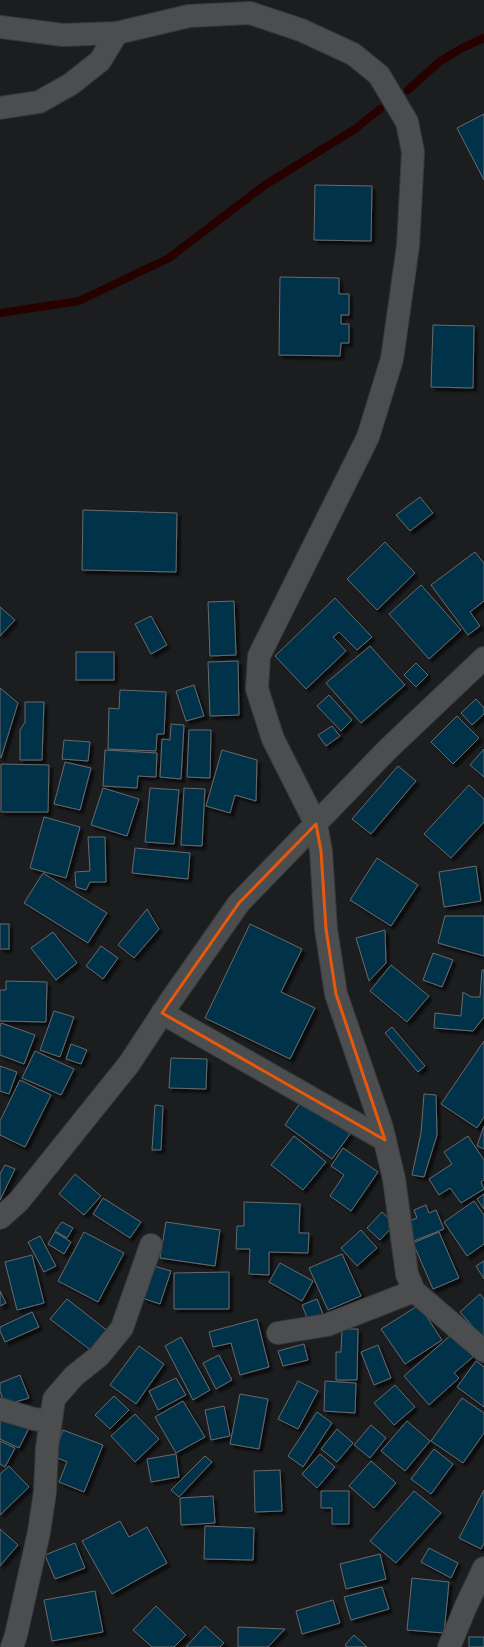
<svg xmlns="http://www.w3.org/2000/svg" width="484" height="1647" font-family="Poppins,sans-serif">
	<style>
		.lines { fill: none; stroke-linecap: round; stroke-linejoin: round }
		.stream { stroke: #270000; stroke-width: 8 }
		.building { fill: #053048; stroke: #686a6c; filter: url(#shadow) }
		.minor-casing { stroke: #383a3b; stroke-width: 24 }
		.tertiary-casing { stroke: #383a3b; stroke-width: 24 }
		.minor { stroke: #4c4d4e; stroke-width: 22 }
		.tertiary { stroke: #4c4d4e; stroke-width: 22 }
		.marked { fill: none; stroke: #e8590c; stroke-width: 3; stroke-linejoin: round }
	</style>
	<defs>
		<filter id="shadow"><feDropShadow dx="3.5" dy="3.5" stdDeviation="1" flood-color="#0009"/></filter>
	</defs>
	<rect width="100%" height="100%" fill="#1b1d1f"/>
	<g class="lines">
		<g class="stream">
			<polyline points="408,90 439,62 462,48 484,38"/>
			<polyline points="0,313 79,301 169,258 265,185 355,129 380,109"/>
		</g>
	</g>
	<g class="building">
		<polygon points="484,114 484,180 457,128"/>
		<polygon points="315,185 372,186 371,241 314,240"/>
		<polygon points="280,277 339,278 339,294 349,294 349,315 341,315 341,324 349,324 349,343 341,343 340,356 279,355"/>
		<polygon points="433,325 474,326 473,388 431,387"/>
		<polygon points="420,497 433,513 410,531 396,515"/>
		<polygon points="83,510 177,513 176,572 82,570"/>
		<polygon points="385,542 415,573 377,610 347,579"/>
		<polygon points="475,552 484,563 484,601 470,612 480,626 468,635 431,585"/>
		<polygon points="421,585 461,630 429,659 389,614"/>
		<polygon points="335,598 372,637 357,650 339,632 333,637 346,651 306,689 275,656"/>
		<polygon points="234,601 236,655 210,656 208,602"/>
		<polygon points="0,607 15,620 0,636"/>
		<polygon points="151,616 167,645 151,654 135,624"/>
		<polygon points="370,646 405,685 361,723 326,683"/>
		<rect x="76" y="652" width="38" height="28"/>
		<polygon points="238,661 239,715 210,716 208,662"/>
		<polygon points="416,663 428,675 416,687 404,675"/>
		<polygon points="194,685 204,716 186,721 176,691"/>
		<polygon points="0,688 18,703 1,758 0,757"/>
		<polygon points="120,690 166,692 164,734 157,734 156,751 108,749 109,708 119,709"/>
		<polygon points="329,695 352,720 341,731 317,706"/>
		<polygon points="476,699 484,708 484,714 472,725 461,713"/>
		<polygon points="25,702 44,702 42,760 20,760 20,730 25,722"/>
		<polygon points="457,716 479,738 453,764 431,742"/>
		<polygon points="171,724 184,725 181,779 160,777 162,739 170,740"/>
		<polygon points="332,726 340,736 326,746 318,735"/>
		<polygon points="189,730 211,730 210,778 187,777"/>
		<polygon points="64,740 90,742 88,761 62,759"/>
		<polygon points="484,749 484,777 470,765"/>
		<polygon points="105,750 157,753 156,777 138,776 137,788 103,786"/>
		<polygon points="222,750 257,760 256,801 235,795 230,813 206,806"/>
		<polygon points="65,762 91,768 80,810 54,804"/>
		<polygon points="1,764 49,765 48,812 1,812"/>
		<polygon points="398,766 416,781 371,834 352,819"/>
		<polygon points="469,785 484,799 484,822 451,858 424,834"/>
		<polygon points="103,788 139,799 127,836 91,825"/>
		<polygon points="150,788 179,790 174,844 145,842"/>
		<polygon points="184,788 205,789 202,846 181,845"/>
		<polygon points="44,817 80,827 66,878 30,868"/>
		<polygon points="88,837 105,837 106,882 90,882 86,890 76,887 75,872 90,871"/>
		<polygon points="135,848 190,853 188,879 132,873"/>
		<polygon points="377,858 418,885 391,926 350,900"/>
		<polygon points="476,866 481,901 444,907 439,872"/>
		<polygon points="43,873 107,913 88,943 24,903"/>
		<polygon points="147,909 159,929 134,958 118,945"/>
		<polygon points="445,916 484,916 484,956 438,943"/>
		<rect x="0" y="924" width="9" height="25"/>
		<polygon points="250,924 302,949 281,992 315,1008 290,1059 205,1018"/>
		<polygon points="385,930 386,963 369,981 356,938"/>
		<polygon points="53,932 77,963 56,980 31,948"/>
		<polygon points="101,946 118,958 103,979 86,966"/>
		<polygon points="433,953 453,960 442,987 423,980"/>
		<polygon points="391,965 429,996 407,1022 370,991"/>
		<polygon points="482,970 484,970 484,1017 473,1031 434,1028 435,1013 461,1016 463,992 471,997 480,997"/>
		<polygon points="6,981 47,982 46,1022 0,1021 0,990 6,990"/>
		<polygon points="54,1011 74,1017 60,1057 40,1050"/>
		<polygon points="1,1023 35,1035 24,1064 0,1055 0,1027"/>
		<polygon points="392,1027 425,1066 418,1072 385,1033"/>
		<polygon points="484,1041 484,1117 477,1128 441,1104"/>
		<polygon points="71,1044 87,1050 81,1064 66,1059"/>
		<polygon points="35,1051 74,1069 61,1095 22,1078"/>
		<polygon points="171,1058 207,1059 206,1089 169,1088"/>
		<polygon points="0,1066 17,1072 9,1094 0,1091"/>
		<polygon points="20,1080 51,1095 25,1147 0,1135 0,1121"/>
		<polygon points="424,1094 436,1095 437,1135 424,1177 412,1175 421,1133"/>
		<polygon points="302,1100 350,1134 332,1159 285,1125"/>
		<polygon points="155,1105 163,1106 161,1150 152,1150"/>
		<polygon points="484,1126 484,1149 477,1146"/>
		<polygon points="294,1136 326,1162 303,1190 271,1165"/>
		<polygon points="468,1136 484,1160 484,1180 481,1182 484,1189 461,1203 450,1188 439,1195 429,1179 452,1164 444,1152"/>
		<polygon points="343,1148 378,1172 351,1211 330,1196 344,1175 331,1166"/>
		<polygon points="5,1165 15,1169 0,1200 0,1174"/>
		<polygon points="75,1174 101,1196 84,1215 59,1194"/>
		<polygon points="484,1194 484,1209 477,1199"/>
		<polygon points="103,1198 141,1222 130,1238 93,1214"/>
		<polygon points="474,1201 484,1215 484,1244 467,1256 444,1222"/>
		<polygon points="244,1202 300,1204 299,1233 309,1233 308,1253 269,1252 269,1275 249,1274 250,1249 236,1249 237,1226 244,1226"/>
		<polygon points="426,1205 429,1213 436,1210 444,1229 411,1242 406,1229 412,1227 409,1221 417,1218 414,1210"/>
		<polygon points="382,1212 395,1224 380,1240 367,1228"/>
		<polygon points="62,1222 73,1228 67,1238 55,1231"/>
		<polygon points="166,1222 220,1230 215,1266 160,1258"/>
		<polygon points="361,1230 377,1248 357,1266 341,1248"/>
		<polygon points="55,1232 71,1242 64,1254 48,1244"/>
		<polygon points="84,1232 124,1253 98,1302 58,1281"/>
		<polygon points="439,1232 459,1278 433,1289 413,1243"/>
		<polygon points="40,1236 56,1266 44,1272 28,1242"/>
		<polygon points="342,1254 361,1296 328,1310 309,1268"/>
		<polygon points="32,1255 44,1303 17,1310 5,1262"/>
		<polygon points="484,1261 484,1279 476,1266"/>
		<polygon points="280,1263 313,1281 302,1301 269,1282"/>
		<polygon points="154,1266 171,1271 160,1304 142,1298"/>
		<polygon points="229,1272 229,1309 174,1309 174,1273"/>
		<polygon points="0,1291 6,1303 0,1306"/>
		<polygon points="480,1294 484,1299 484,1339 460,1312"/>
		<polygon points="67,1299 109,1332 93,1352 50,1319"/>
		<polygon points="317,1299 323,1314 308,1320 302,1305"/>
		<polygon points="419,1305 442,1340 405,1364 381,1329"/>
		<polygon points="32,1312 39,1327 5,1342 0,1331 0,1327"/>
		<polygon points="257,1319 269,1367 240,1375 231,1343 213,1347 209,1332"/>
		<polygon points="342,1329 358,1329 357,1380 336,1380 336,1352 341,1352"/>
		<polygon points="452,1334 473,1357 454,1373 459,1378 429,1405 404,1376"/>
		<polygon points="181,1337 210,1390 193,1400 165,1346"/>
		<polygon points="304,1344 308,1360 283,1366 278,1351"/>
		<polygon points="378,1345 391,1378 374,1385 361,1352"/>
		<polygon points="139,1346 164,1364 136,1404 110,1385"/>
		<polygon points="219,1355 232,1380 216,1389 203,1363"/>
		<polygon points="476,1361 484,1367 484,1407 457,1387"/>
		<polygon points="20,1375 29,1398 5,1405 0,1391 0,1383"/>
		<polygon points="176,1378 186,1395 158,1410 149,1391"/>
		<polygon points="298,1381 318,1391 298,1429 278,1419"/>
		<polygon points="325,1381 356,1383 355,1413 324,1411"/>
		<polygon points="395,1385 415,1407 394,1425 374,1403"/>
		<polygon points="240,1394 268,1399 259,1449 230,1444"/>
		<polygon points="114,1396 129,1410 110,1429 95,1415"/>
		<polygon points="462,1398 484,1413 484,1433 463,1463 431,1441"/>
		<polygon points="183,1401 205,1437 176,1453 155,1417"/>
		<polygon points="224,1406 230,1436 211,1440 205,1410"/>
		<polygon points="317,1412 332,1423 303,1467 288,1456"/>
		<polygon points="0,1414 29,1428 19,1448 0,1439"/>
		<polygon points="135,1414 159,1439 135,1462 111,1436"/>
		<polygon points="407,1421 430,1441 405,1471 381,1451"/>
		<polygon points="371,1425 386,1438 370,1458 354,1445"/>
		<polygon points="337,1429 353,1443 337,1462 321,1449"/>
		<polygon points="63,1430 103,1445 84,1492 59,1482 67,1462 53,1456"/>
		<polygon points="0,1441 15,1448 5,1467 0,1464"/>
		<polygon points="434,1449 453,1464 431,1494 411,1479"/>
		<polygon points="176,1454 179,1477 151,1482 147,1459"/>
		<polygon points="320,1454 335,1467 317,1488 302,1474"/>
		<polygon points="205,1456 212,1462 179,1497 171,1490"/>
		<polygon points="371,1461 396,1483 374,1508 349,1486"/>
		<polygon points="9,1466 29,1487 0,1515 0,1474"/>
		<polygon points="280,1470 282,1511 255,1512 254,1471"/>
		<polygon points="484,1490 484,1543 481,1549 459,1538"/>
		<polygon points="321,1491 349,1491 349,1524 332,1524 332,1508 321,1508"/>
		<polygon points="414,1491 441,1513 396,1563 370,1541"/>
		<polygon points="213,1496 215,1523 181,1525 180,1498"/>
		<polygon points="120,1521 129,1537 147,1527 167,1563 112,1594 82,1541"/>
		<polygon points="205,1526 254,1528 253,1560 204,1559"/>
		<polygon points="0,1529 18,1545 0,1566"/>
		<polygon points="75,1543 85,1568 55,1579 45,1555"/>
		<polygon points="429,1548 458,1563 451,1578 421,1562"/>
		<polygon points="380,1554 386,1579 346,1589 340,1564"/>
		<polygon points="412,1578 449,1582 444,1633 407,1630"/>
		<polygon points="382,1587 389,1609 351,1620 344,1597"/>
		<polygon points="95,1591 103,1632 52,1641 44,1600"/>
		<polygon points="333,1600 340,1623 302,1634 296,1611"/>
		<polygon points="156,1606 186,1635 174,1647 152,1647 133,1630"/>
		<polygon points="205,1626 224,1643 220,1647 186,1647"/>
		<polygon points="238,1627 285,1629 268,1647 238,1647"/>
		<polygon points="354,1635 367,1647 347,1647 345,1645"/>
		<rect x="469" y="1637" width="15" height="10"/>
	</g>
	<g class="lines">
		<defs>
			<g id="minor">
				<polyline points="0,27 63,35 117,33 189,16 250,13 301,30 353,54 379,75 407,122 413,152 408,246 392,359 368,437 259,656 257,689 273,739 316,824 321,851 326,929 336,994 382,1128 394,1179 407,1274 414,1291 484,1351"/>
				<polyline points="0,108 39,102 71,84 100,61 117,33"/>
				<polyline points="162,1013 385,1140"/>
				<polyline points="278,1333 327,1325 414,1291"/>
				<polyline points="0,1409 34,1419 50,1421"/>
				<polyline points="12,1647 16,1635 39,1532 45,1492 47,1448 54,1399 74,1376 99,1356 122,1328 151,1245"/>
				<polyline points="449,1647 466,1606 484,1568"/>
			</g>
			<polyline id="tertiary" points="0,1218 19,1201 129,1064 169,1003 239,903 388,749 484,658"/>
		</defs>
		<use href="#minor" class="minor-casing"/>
		<use href="#tertiary" class="tertiary-casing"/>
		<use href="#minor" class="minor"/>
		<use href="#tertiary" class="tertiary"/>
	</g>
	<path class="marked" d="M316,824L321,851L326,929L336,994L385,1140L162,1013L239,903Z"/>
</svg>
